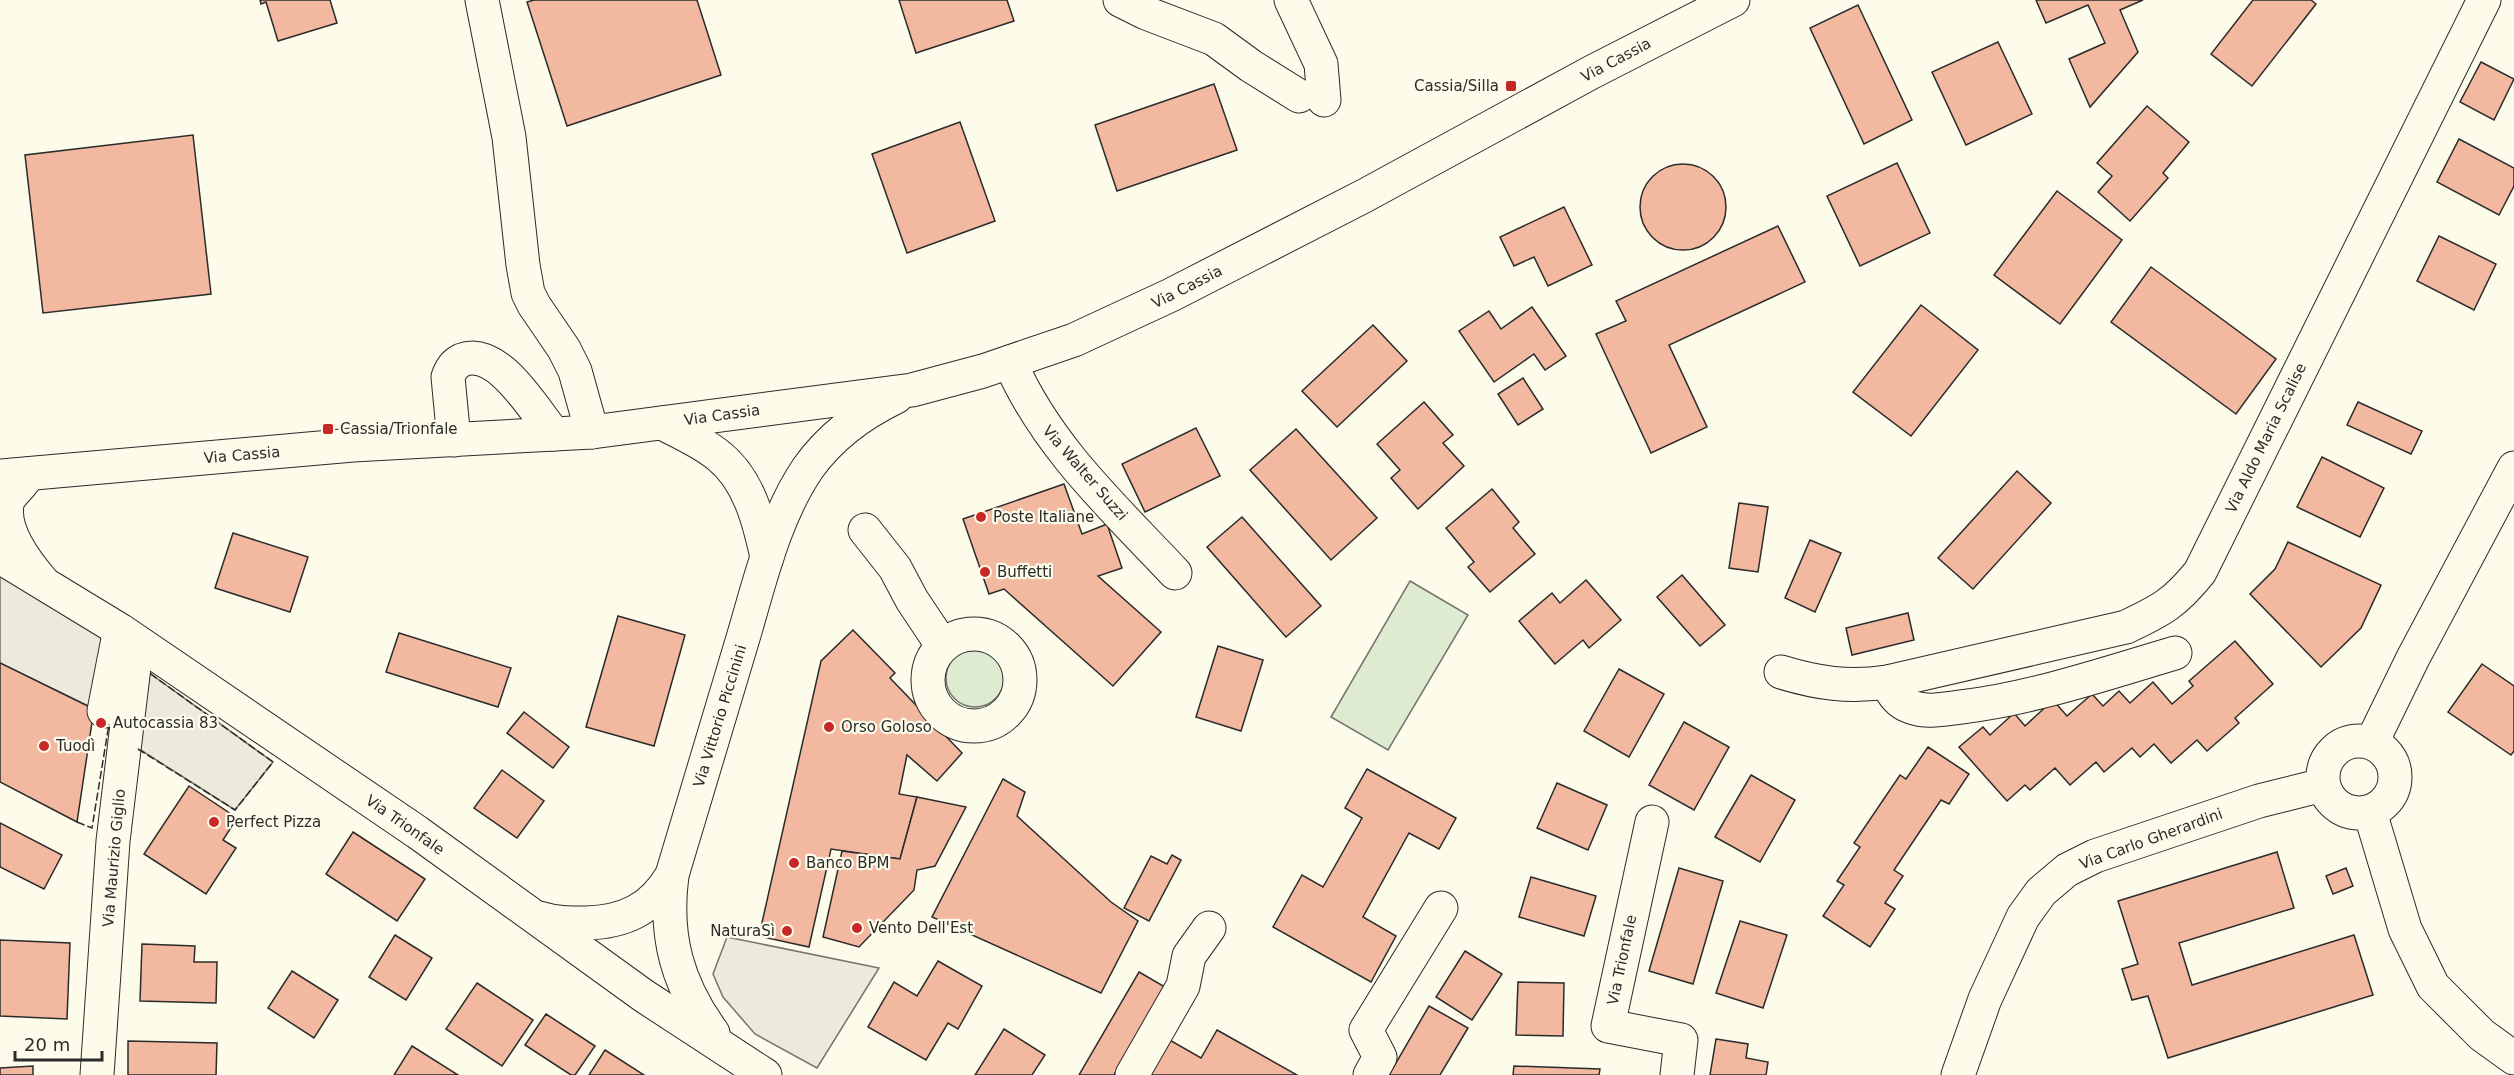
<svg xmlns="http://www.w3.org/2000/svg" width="2514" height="1075" font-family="'DejaVu Sans',sans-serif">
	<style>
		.green { fill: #deebd1; stroke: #74746e; stroke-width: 1.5 }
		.parking { fill: #eceadb; stroke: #74746e; stroke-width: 1.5 }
		.building { fill: #f2b8a0; stroke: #2b2b2b; stroke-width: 1.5 }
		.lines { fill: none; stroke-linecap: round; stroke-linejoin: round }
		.minor-casing { stroke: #2b2b2b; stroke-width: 35 }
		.major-casing { stroke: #2b2b2b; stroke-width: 35 }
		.minor { stroke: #fdfbea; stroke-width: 33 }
		.major { stroke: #fdfbea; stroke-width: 33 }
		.fence { stroke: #2b2b2b; stroke-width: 1.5; stroke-dasharray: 8 3; stroke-linecap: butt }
		.poi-dot { fill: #c62828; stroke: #fdfbea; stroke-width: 2 }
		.labels { text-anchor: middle; stroke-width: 4.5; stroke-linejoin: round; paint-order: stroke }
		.street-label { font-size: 15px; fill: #2b2b2b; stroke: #fdfbea }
		.poi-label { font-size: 15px; fill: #2b2b2b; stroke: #fdfbea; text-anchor: start }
	</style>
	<rect width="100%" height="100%" fill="#fdfbea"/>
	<g class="green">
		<polygon points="1410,581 1468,615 1388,750 1331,717"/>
		<circle cx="975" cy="678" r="29"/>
	</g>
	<g class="parking">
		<polygon points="0,572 106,638 94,709 0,663"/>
		<polygon points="148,672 273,762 235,810 136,747"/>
		<polygon points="727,937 879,968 817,1068 755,1034 723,997 713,974"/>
	</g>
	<g class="building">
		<polygon points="260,0 330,0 337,23 278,41 266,2 261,4"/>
		<polygon points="534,0 697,0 721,75 567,126 527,2"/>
		<polygon points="899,0 1007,0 1014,21 916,53"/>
		<polygon points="2036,0 2143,0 2120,10 2138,52 2090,107 2069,59 2105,43 2088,5 2046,23"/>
		<polygon points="2253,0 2311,0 2316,4 2252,86 2211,54"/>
		<polygon points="1858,5 1912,120 1864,144 1810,28"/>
		<polygon points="1998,42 2032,114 1966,145 1932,72"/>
		<polygon points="2481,62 2514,79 2494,120 2460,102"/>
		<polygon points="1214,84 1237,150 1117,191 1095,125"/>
		<polygon points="2147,106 2189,142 2163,173 2168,178 2130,221 2098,192 2112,176 2097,163"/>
		<polygon points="960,122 995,221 907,253 872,154"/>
		<polygon points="193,135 211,294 43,313 25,155"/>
		<polygon points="2459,139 2514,168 2514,186 2499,215 2437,182"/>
		<polygon points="1897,163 1930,233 1860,266 1827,196"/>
		<circle cx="1683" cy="207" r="43"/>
		<polygon points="2057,191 2122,240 2060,324 1994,275"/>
		<polygon points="1564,207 1592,265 1548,286 1534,257 1514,266 1500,237"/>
		<polygon points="1778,226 1805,282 1669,345 1707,427 1651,453 1596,334 1626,321 1616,301"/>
		<polygon points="2439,236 2496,264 2474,310 2417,281"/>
		<polygon points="2151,267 2276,359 2236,414 2111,322"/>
		<polygon points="1921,305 1978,350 1911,436 1853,392"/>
		<polygon points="1532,307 1566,356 1545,370 1534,354 1494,382 1459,331 1489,311 1501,329"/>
		<polygon points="1373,325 1407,361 1337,427 1302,391"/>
		<polygon points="1523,378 1543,409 1518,425 1498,394"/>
		<polygon points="1424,402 1453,435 1443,443 1464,466 1418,509 1391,478 1400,470 1377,444"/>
		<polygon points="2358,402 2422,431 2411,454 2347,425"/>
		<polygon points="1196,428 1220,476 1145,512 1122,464"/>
		<polygon points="1296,429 1377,518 1331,560 1250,470"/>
		<polygon points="2322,457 2384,488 2360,537 2297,507"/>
		<polygon points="2017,471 2051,503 1973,589 1938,558"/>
		<polygon points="1064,484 1082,534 1107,524 1122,568 1098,576 1161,632 1113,686 1004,589 989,594 963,519"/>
		<polygon points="1492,489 1519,522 1513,528 1535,554 1490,592 1468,567 1474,562 1446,528"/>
		<polygon points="1739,503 1768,507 1758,572 1729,568"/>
		<polygon points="1242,517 1321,606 1286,637 1207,547"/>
		<polygon points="233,533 308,557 290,612 215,588"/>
		<polygon points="1810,540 1841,553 1815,612 1785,598"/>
		<polygon points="2288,542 2381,585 2361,628 2321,667 2250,594 2275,569"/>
		<polygon points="1682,575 1725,625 1700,646 1657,597"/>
		<polygon points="1586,580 1621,620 1589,648 1583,640 1555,664 1519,621 1552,593 1560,603"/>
		<polygon points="1908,613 1914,640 1852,655 1846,628"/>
		<polygon points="618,616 685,635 654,746 586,727"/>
		<polygon points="853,630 895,673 890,678 962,753 937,781 907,755 899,794 917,797 900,859 831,849 809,947 759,936 821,661"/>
		<polygon points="399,633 511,668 498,707 386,672"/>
		<polygon points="2235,641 2273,684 2235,718 2239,723 2207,751 2197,740 2171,763 2154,744 2140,757 2132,748 2104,772 2096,762 2070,785 2055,768 2030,790 2025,785 2007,801 1959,747 1983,727 1990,735 2014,713 2025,726 2053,700 2067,716 2092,694 2103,706 2119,691 2130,703 2153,682 2172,704 2193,686 2189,681"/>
		<polygon points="1218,646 1263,660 1241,731 1196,717"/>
		<polygon points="0,663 94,709 77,822 0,782"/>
		<polygon points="2482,664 2514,686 2514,751 2511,755 2448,712"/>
		<polygon points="1619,669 1664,694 1629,757 1584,731"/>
		<polygon points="524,712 569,747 553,768 507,733"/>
		<polygon points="1684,722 1729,747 1694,810 1649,785"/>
		<polygon points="1928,747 1969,774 1949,804 1941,800 1894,870 1903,876 1885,903 1895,909 1870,947 1823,916 1844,885 1837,881 1860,847 1854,843 1900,775 1906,779"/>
		<polygon points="1367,769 1456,818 1439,849 1409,833 1363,917 1396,936 1371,982 1273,927 1302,875 1323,887 1362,818 1345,808"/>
		<polygon points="502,770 544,801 517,838 474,808"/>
		<polygon points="1751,775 1795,800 1760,862 1715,837"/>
		<polygon points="1003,779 1025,792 1017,816 1111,902 1138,921 1101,993 932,917"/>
		<polygon points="1557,783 1607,805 1588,850 1537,828"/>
		<polygon points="189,786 237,818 223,840 236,848 206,894 144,854"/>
		<polygon points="917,797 966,807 935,866 917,870 914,890 859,947 823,937 842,851 900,859"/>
		<polygon points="0,823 62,855 44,889 0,867"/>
		<polygon points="353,832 425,879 397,921 326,874"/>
		<polygon points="2277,852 2294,908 2179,943 2192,985 2354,935 2373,995 2168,1058 2148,996 2132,1000 2122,969 2138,964 2118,901"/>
		<polygon points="1172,855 1181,860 1149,921 1124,908 1151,856 1167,864"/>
		<polygon points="1679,868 1723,881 1693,984 1649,971"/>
		<polygon points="2346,868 2353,886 2333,894 2326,876"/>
		<polygon points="1531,877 1596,896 1584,936 1519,917"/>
		<polygon points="1740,921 1787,935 1763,1008 1716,993"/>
		<polygon points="395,935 432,958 406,1000 369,977"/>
		<polygon points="0,940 70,943 67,1019 0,1016"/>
		<polygon points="142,944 195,946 194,962 217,962 216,1003 140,1001"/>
		<polygon points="1465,951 1502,974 1472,1020 1436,997"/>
		<polygon points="938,961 982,986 958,1029 948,1023 926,1060 868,1027 894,982 917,996"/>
		<polygon points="292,971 338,1000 314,1038 268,1008"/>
		<polygon points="1139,972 1165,987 1114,1075 1079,1075"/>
		<polygon points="1518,982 1564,983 1563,1036 1516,1035"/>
		<polygon points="477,983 533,1020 502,1066 446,1029"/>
		<polygon points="1429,1006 1468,1028 1440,1075 1389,1075"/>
		<polygon points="546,1014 595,1046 575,1075 571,1075 525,1045"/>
		<polygon points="1004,1029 1045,1055 1032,1075 975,1075"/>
		<polygon points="1217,1030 1297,1075 1148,1075 1168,1039 1201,1058"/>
		<polygon points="1716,1039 1748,1044 1746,1058 1768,1062 1766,1075 1710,1075"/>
		<polygon points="128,1041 217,1043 216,1075 128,1075"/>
		<polygon points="412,1046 458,1075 394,1075"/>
		<polygon points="605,1050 644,1075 589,1075"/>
		<polygon points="33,1066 33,1075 0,1075 0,1068"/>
		<polygon points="1514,1066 1600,1069 1599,1075 1513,1075"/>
	</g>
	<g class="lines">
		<defs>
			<g id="minor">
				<polyline points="482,0 509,137 523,265 528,293 534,305 564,349 575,371 592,432"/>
				<polyline points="1120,0 1146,13 1214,39 1251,66 1299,96"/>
				<polyline points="1291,0 1321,64 1324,100"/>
				<path d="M1010,362C1046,446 1114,508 1175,573"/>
				<path d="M454,440L448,377C451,369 454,364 462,360C498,346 534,410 554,434"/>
				<path d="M28,474C23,485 14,490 8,500C0,528 25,561 42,581"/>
				<polyline points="865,530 895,568 912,600 942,645"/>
				<circle cx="974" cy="680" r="46"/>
				<path d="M1781,672C1817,683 1849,688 1887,682L2126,627C2162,610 2175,603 2200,572L2484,0"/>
				<path d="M1887,682C1892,693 1898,703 1911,707C1927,713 1944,709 1961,707C2034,698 2104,674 2175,653"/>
				<polyline points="104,711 119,634"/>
				<circle cx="2359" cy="777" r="36"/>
				<polyline points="2372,742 2413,658 2514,468"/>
				<polyline points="2370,812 2405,929 2433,986 2482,1035 2514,1058"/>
				<polyline points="1652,822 1608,1026 1681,1040 1677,1075"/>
				<polyline points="97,1075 113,841 137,642"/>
				<polyline points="1132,1075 1183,986 1189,956 1209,928"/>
				<polyline points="1370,1075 1380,1057 1366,1030 1441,908"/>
				<polyline points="1958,1075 1985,999 2023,917 2041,892 2067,870 2095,856 2259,801 2323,785"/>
			</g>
			<g id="major">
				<path d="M662,423C681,433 702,442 719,456C749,480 759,521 767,557"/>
				<polyline points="0,476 353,445 592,432 912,390 983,371 1074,340 1171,295 1364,196 1592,72 1733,0"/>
				<polyline points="0,557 120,630 417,832 644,996 765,1075"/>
				<path d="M539,918C555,923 569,923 586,923C625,922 652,909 672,875"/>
				<path d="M713,1033C677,984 664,936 672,875C696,796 719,717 743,638C760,581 774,518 808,468C830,437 863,413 896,397"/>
			</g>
		</defs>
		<use href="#minor" class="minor-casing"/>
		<use href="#major" class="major-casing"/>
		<use href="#minor" class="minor"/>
		<use href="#major" class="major"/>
		<g class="fence">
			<polyline points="138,749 235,810 273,762 148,672"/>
			<polyline points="77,822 92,828 109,724"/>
		</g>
	</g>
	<g class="poi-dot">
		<rect x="1505" y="80" width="12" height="12" rx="3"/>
		<rect x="322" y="423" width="12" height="12" rx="3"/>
		<circle cx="981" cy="517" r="6"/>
		<circle cx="985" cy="572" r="6"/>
		<circle cx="101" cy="723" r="6"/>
		<circle cx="829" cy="727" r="6"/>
		<circle cx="44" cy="746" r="6"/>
		<circle cx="214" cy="822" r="6"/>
		<circle cx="794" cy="863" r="6"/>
		<circle cx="857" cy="928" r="6"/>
		<circle cx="787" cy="931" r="6"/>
	</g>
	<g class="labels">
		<g class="street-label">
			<text transform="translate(1616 60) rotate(-28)" y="5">Via Cassia</text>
			<text transform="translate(1187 287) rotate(-27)" y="5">Via Cassia</text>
			<text transform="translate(722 415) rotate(-8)" y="5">Via Cassia</text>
			<text transform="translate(2266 438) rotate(-64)" y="5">Via Aldo Maria Scalise</text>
			<text transform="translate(242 455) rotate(-5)" y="5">Via Cassia</text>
			<text transform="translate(1085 473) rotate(49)" y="5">Via Walter Suzzi</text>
			<text transform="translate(720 716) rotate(-73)" y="5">Via Vittorio Piccinini</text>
			<text transform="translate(405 825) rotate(35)" y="5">Via Trionfale</text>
			<text transform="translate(2151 839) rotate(-20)" y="5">Via Carlo Gherardini</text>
			<text transform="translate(114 858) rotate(-85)" y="5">Via Maurizio Giglio</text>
			<text transform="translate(1622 960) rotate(-78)" y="5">Via Trionfale</text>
		</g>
		<g class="poi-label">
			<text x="1499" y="91" text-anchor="end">Cassia/Silla</text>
			<text x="340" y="434">Cassia/Trionfale</text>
			<text x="993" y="522">Poste Italiane</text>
			<text x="997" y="577">Buffetti</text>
			<text x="113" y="728">Autocassia 83</text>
			<text x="841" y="732">Orso Goloso</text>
			<text x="56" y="751">Tuodì</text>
			<text x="226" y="827">Perfect Pizza</text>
			<text x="806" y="868">Banco BPM</text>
			<text x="869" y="933">Vento Dell'Est</text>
			<text x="775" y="936" text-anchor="end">NaturaSì</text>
		</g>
	</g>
	<path d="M15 1051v9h87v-9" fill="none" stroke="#2b2b2b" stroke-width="3"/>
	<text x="24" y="1051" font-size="18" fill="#2b2b2b" stroke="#fdfbea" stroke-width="4.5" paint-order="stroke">20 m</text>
</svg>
